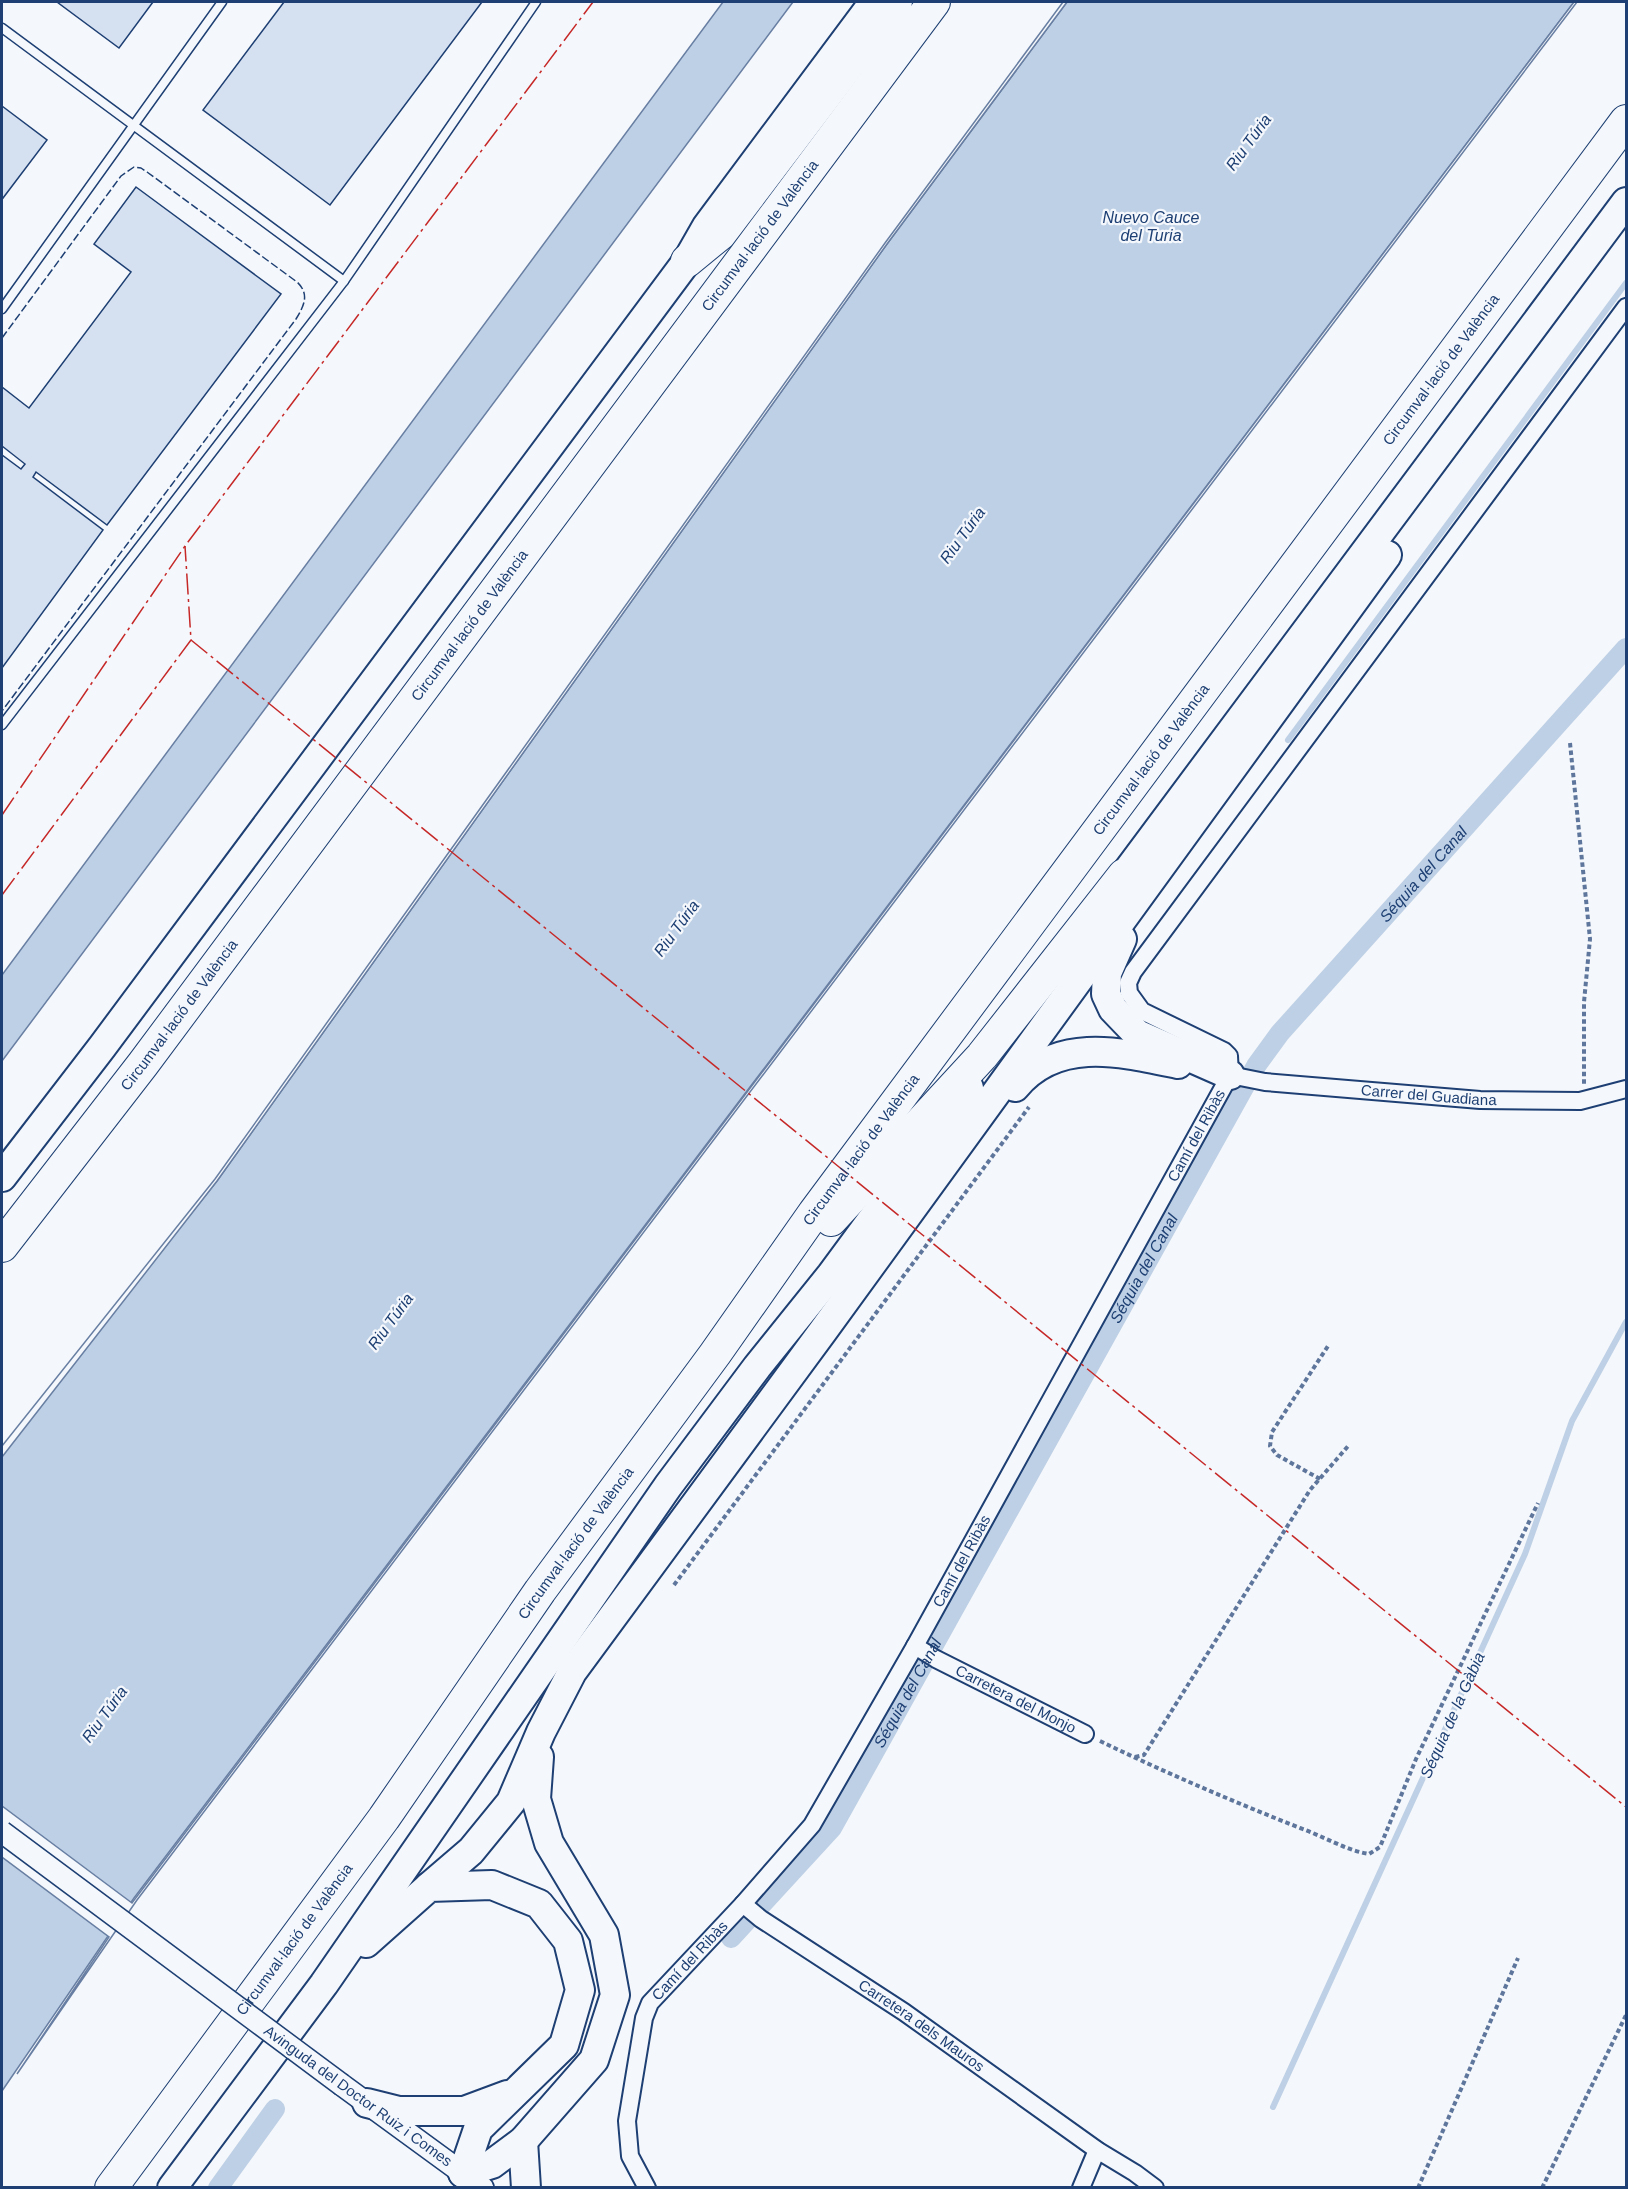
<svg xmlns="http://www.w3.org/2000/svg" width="1628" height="2189" font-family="Arial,sans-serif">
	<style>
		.water { fill: #bed0e5; stroke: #687fa3; stroke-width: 1.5 }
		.pier { fill: #f4f7fb; stroke: #687fa3; stroke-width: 1.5 }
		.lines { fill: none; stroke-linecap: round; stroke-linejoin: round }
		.stream { stroke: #bed0e5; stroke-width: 6 }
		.canal { stroke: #bed0e5; stroke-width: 20 }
		.building { fill: #d5e0f0; stroke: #1d3f73; stroke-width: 1.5 }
		.service-casing { stroke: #1d3f73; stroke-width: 11 }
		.minor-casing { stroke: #1d3f73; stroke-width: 20 }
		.tertiary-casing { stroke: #1d3f73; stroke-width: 24 }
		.trunk-casing { stroke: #1d3f73; stroke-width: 32 }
		.motorway-casing { stroke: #1d3f73; stroke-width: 34 }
		.path { stroke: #5e769c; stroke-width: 4; stroke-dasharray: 4.5 3; stroke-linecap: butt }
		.service { stroke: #f4f7fb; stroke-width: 8 }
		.minor { stroke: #f4f7fb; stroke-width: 16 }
		.tertiary { stroke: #f4f7fb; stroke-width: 21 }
		.trunk { stroke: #f4f7fb; stroke-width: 28 }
		.motorway { stroke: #f4f7fb; stroke-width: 32 }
		.tertiary-bridge-casing { stroke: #1d3f73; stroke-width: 24; stroke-linecap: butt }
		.tertiary-bridge { stroke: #f4f7fb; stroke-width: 21 }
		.fence { stroke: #1d3f73; stroke-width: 1.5; stroke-dasharray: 8 3; stroke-linecap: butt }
		.power { stroke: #c62828; stroke-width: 1.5; stroke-dasharray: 21 4.5 3 4.5; stroke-linecap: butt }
		.labels { text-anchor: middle; stroke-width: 4.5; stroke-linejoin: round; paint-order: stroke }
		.street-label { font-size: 15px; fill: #1d3f73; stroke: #f4f7fb }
		.water-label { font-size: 16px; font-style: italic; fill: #1d3f73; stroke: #f4f7fb }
	</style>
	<rect width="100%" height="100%" fill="#f4f7fb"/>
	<g class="water">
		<polygon points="723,2 793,2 2,1061 2,975"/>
		<polygon points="1067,2 1574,2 134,1898 2,2091 2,1451 217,1181 887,244"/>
	</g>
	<g class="pier">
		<polygon points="1063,2 1067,2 887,244 217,1181 2,1457 2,1446 215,1179 885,243"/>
		<polygon points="1574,2 1577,2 137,1900 17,2074 109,1937 2,1857 2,1806 132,1903"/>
	</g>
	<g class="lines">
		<g class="stream">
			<polyline points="1288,740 1626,283"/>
			<polyline points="1273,2107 1525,1554 1572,1421 1626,1322"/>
		</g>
		<g class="canal">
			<path id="s1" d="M731,1938L832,1828L1256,1066L1280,1033L1626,648"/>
			<polyline points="218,2188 275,2109"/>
		</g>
	</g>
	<g class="building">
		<polygon points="57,2 153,2 119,48"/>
		<polygon points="284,2 482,2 330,205 203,110"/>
		<polygon points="2,106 47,140 3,198 2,197"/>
		<polygon points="136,187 281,294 107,525 36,472 33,477 103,530 2,668 2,455 21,469 25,464 2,446 2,387 29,408 131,272 94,244"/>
	</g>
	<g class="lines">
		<defs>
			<g id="service">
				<polyline points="2,28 344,281"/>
				<polyline points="2,309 222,2"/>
				<polyline points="2,725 344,281 536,2"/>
			</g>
			<g id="minor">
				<polyline points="1230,1075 1229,1056 1224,1051 1142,1011 1129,993 1128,983 1133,972 1626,307"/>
				<path id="s2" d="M1230,1075L1265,1082L1480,1100L1580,1101L1626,1089"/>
				<path id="s3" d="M915,1646L936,1659L1085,1734"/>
				<path id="s4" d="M743,1904L761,1919L904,2012L1097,2150L1135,2173L1155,2188"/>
				<path id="s5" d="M647,2188L630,2156L627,2121L644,2018L650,2003L743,1904L812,1825L915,1646L1230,1075"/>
				<polyline points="1081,2188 1097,2150"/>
			</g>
			<polyline id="tertiary" points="342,2085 483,2188"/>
			<g id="trunk">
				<polyline points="1111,893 1626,202"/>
				<polyline points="1122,939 1107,973 1106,994 1113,1009 1137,1034 1230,1075"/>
				<path d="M1015,1087C1057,1036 1121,1052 1178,1064"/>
				<polyline points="2,1177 102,1047 687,261 707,226 874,2"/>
				<polyline points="429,1887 471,1851 511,1802 541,1732 572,1672 823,1331 1387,555"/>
				<polyline points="366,1943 429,1887 492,1885 539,1904 568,1941 580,1990 564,2045 478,2129 463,2173"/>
				<polyline points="367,2103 399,2111 464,2111 507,2095"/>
				<polyline points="523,2141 526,2188"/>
				<polyline points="463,2173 492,2164 523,2141 594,2060 615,1995 604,1935 549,1843 536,1799 539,1757"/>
				<polyline points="172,2188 324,1984 668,1486 757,1367 831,1275 969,1088"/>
			</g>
			<g id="motorway">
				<polyline points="687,261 720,234 896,2"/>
				<polyline points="831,1220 982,1056 1124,875"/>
				<path id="s6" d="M2,1246L143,1064L934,2"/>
				<path id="s7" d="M111,2188L384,1818L540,1591L715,1354L814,1213L1626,121"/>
			</g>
		</defs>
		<use href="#service" class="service-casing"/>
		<use href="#minor" class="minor-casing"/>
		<use href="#tertiary" class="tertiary-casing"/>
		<use href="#trunk" class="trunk-casing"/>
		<use href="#motorway" class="motorway-casing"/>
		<g class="path">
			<polyline points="1570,743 1590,939 1584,1002 1584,1084"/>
			<polyline points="1320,1479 1277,1455 1270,1446 1272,1432 1328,1346"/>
			<polyline points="674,1585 1029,1107"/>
			<path d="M1100,1741C1166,1773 1232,1801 1300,1828C1323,1836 1345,1850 1369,1854L1380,1847L1416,1759L1538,1503"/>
			<polyline points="1135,1757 1144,1755 1310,1490 1349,1445"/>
			<polyline points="1418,2188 1518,1958"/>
			<polyline points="1542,2188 1626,2015"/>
		</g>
		<use href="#service" class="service"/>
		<use href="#minor" class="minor"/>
		<use href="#tertiary" class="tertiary"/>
		<use href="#trunk" class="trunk"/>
		<use href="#motorway" class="motorway"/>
		<defs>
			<polyline id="tertiary-bridge" points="2,1832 342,2085"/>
		</defs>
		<use href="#tertiary-bridge" class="tertiary-bridge-casing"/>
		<use href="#tertiary-bridge" class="tertiary-bridge"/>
		<path class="fence" d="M2,338L121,176L134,167L141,168L147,172L297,282C310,294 304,306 296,319L2,711"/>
		<g class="power">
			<polyline points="191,640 1626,1807"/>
			<polyline points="2,815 185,546 593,2"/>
			<polyline points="2,895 191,640 185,546"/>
		</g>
	</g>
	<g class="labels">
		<g class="street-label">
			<text dy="5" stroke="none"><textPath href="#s6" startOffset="1263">Circumval·lació de València</textPath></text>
			<text dy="5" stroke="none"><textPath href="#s7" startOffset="2253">Circumval·lació de València</textPath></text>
			<text dy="5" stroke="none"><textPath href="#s6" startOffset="777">Circumval·lació de València</textPath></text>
			<text dy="5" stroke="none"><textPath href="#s7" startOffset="1767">Circumval·lació de València</textPath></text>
			<text dy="5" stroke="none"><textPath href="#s6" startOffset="291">Circumval·lació de València</textPath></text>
			<text dy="5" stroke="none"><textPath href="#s2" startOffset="200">Carrer del Guadiana</textPath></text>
			<text dy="5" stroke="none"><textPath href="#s5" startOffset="1222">Camí del Ribàs</textPath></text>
			<text dy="5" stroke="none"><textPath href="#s7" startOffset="1281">Circumval·lació de València</textPath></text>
			<text dy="5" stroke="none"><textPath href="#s7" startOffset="795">Circumval·lació de València</textPath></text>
			<text dy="5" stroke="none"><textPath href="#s5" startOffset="736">Camí del Ribàs</textPath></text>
			<text dy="5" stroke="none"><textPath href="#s3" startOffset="114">Carretera del Monjo</textPath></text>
			<text dy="5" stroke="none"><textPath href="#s7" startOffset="309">Circumval·lació de València</textPath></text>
			<text dy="5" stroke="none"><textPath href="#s5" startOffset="250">Camí del Ribàs</textPath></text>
			<text dy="5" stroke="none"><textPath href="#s4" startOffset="216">Carretera dels Mauros</textPath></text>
			<text transform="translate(358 2096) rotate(36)" y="5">Avinguda del Doctor Ruiz i Comes</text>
		</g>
		<g class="water-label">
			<text transform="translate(1248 142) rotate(-54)" y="6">Riu Túria</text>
			<text x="1151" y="223">Nuevo Cauce<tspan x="1151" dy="18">del Turia</tspan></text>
			<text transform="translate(962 535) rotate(-54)" y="6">Riu Túria</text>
			<text dy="6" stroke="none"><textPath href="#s1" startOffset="1276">Séquia del Canal</textPath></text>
			<text transform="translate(676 928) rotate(-54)" y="6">Riu Túria</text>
			<text dy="6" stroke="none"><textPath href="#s1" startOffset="790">Séquia del Canal</textPath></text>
			<text transform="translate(390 1321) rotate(-54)" y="6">Riu Túria</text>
			<text dy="6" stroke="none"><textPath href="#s1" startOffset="304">Séquia del Canal</textPath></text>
			<text transform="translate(104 1714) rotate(-54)" y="6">Riu Túria</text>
			<text transform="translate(1452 1715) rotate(-66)" y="6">Séquia de la Gàbia</text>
		</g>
	</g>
	<rect width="1628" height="2189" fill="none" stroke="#1d3f73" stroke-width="6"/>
</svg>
